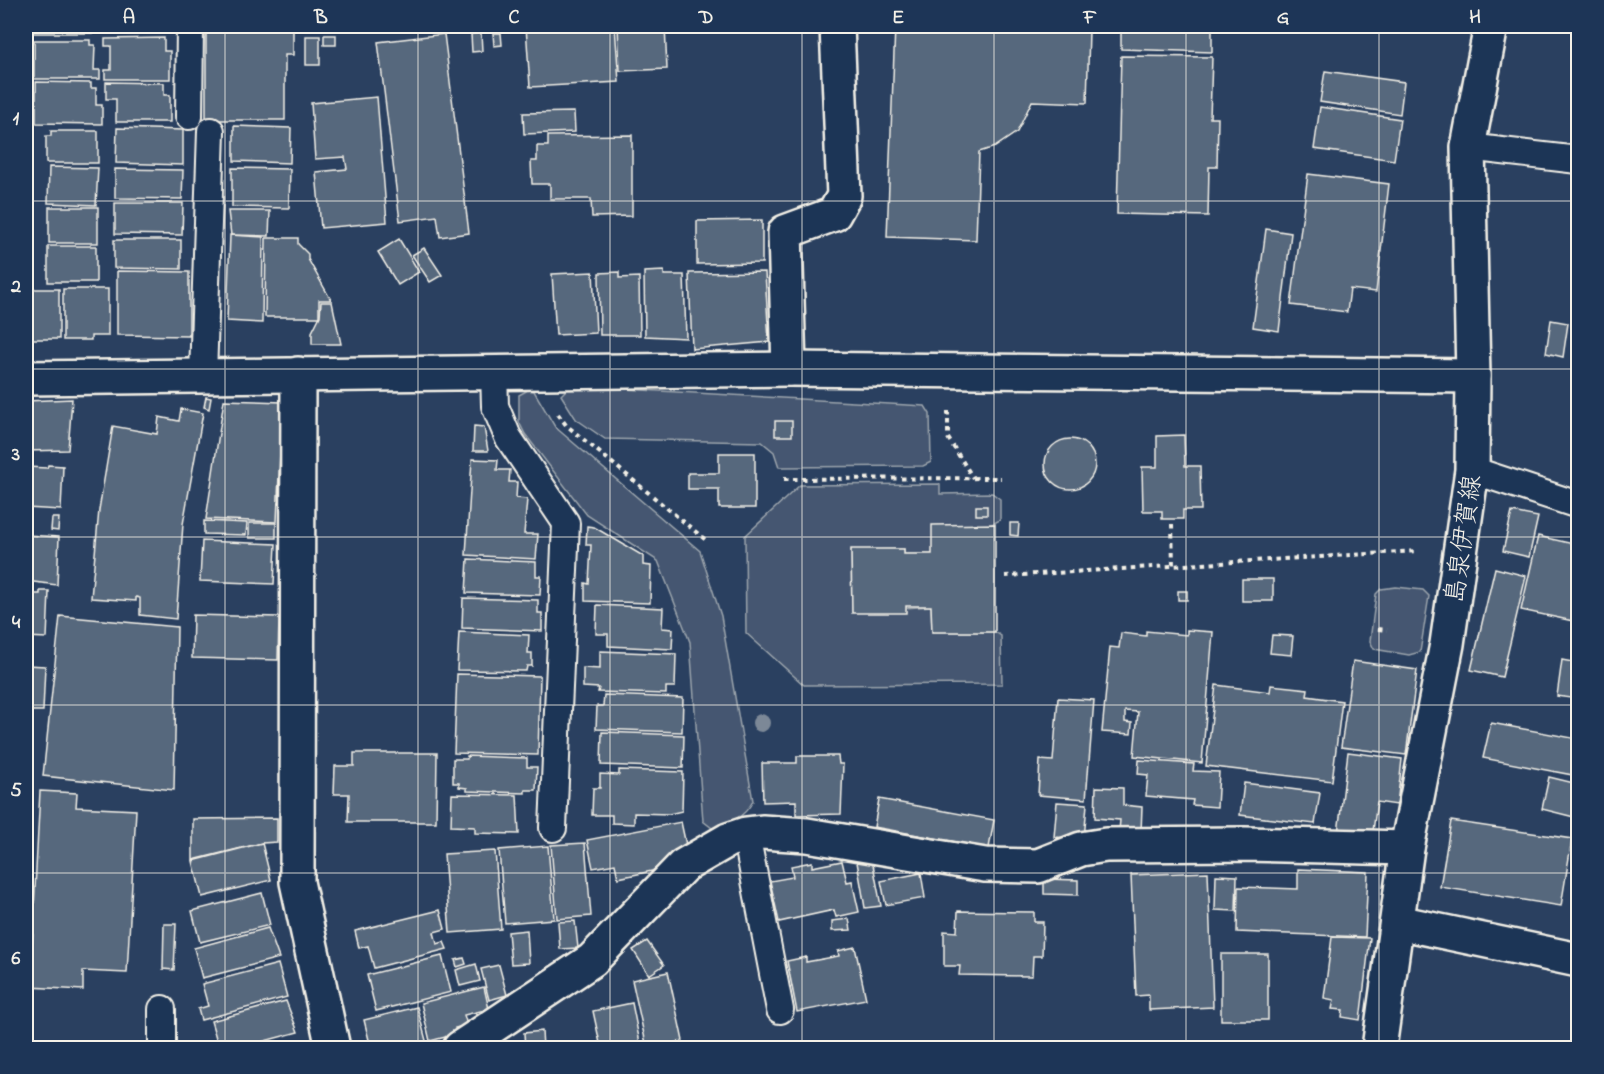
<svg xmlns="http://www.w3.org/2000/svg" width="1604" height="1074" font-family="'Indie Flower','Klee One',sans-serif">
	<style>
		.green { fill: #445771; stroke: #9ca4ac; stroke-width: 1.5 }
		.building { fill: #56677d; stroke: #f4f1e8; stroke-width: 1.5 }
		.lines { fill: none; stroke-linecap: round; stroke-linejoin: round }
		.service-casing { stroke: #f4f1e8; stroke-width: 30 }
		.minor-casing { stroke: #f4f1e8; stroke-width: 38 }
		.secondary-casing { stroke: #f4f1e8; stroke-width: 38 }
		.path { stroke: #f4f1e8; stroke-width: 4; stroke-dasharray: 4.5 4.5; stroke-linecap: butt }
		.service { stroke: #1d3557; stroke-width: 26 }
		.minor { stroke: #1d3557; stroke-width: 33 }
		.secondary { stroke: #1d3557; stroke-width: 33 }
		.tree { fill: #7c8897 }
		.grid { fill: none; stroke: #f4f1e8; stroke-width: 1.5; stroke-opacity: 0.55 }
		.labels { text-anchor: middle; stroke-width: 4.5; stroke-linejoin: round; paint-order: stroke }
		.street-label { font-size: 26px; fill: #f4f1e8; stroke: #1d3557 }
		.neatline { fill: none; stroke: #f4f1e8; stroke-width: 2 }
		.grid-label { font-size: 20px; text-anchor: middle; font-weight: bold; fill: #f4f1e8 }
	</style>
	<rect width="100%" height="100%" fill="#2a4060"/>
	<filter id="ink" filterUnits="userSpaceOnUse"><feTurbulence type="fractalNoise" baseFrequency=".0167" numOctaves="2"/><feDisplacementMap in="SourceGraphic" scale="12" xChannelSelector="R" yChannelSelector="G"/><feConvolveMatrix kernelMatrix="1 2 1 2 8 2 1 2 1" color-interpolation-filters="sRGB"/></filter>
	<g filter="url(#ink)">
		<g class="green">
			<polygon points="570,386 925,406 930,414 931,462 923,466 779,467 774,452 762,442 605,439 576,419 561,395"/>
			<path d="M528,390L534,391L555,427L700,551L721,616L753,801C744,818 730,823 712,828L703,821L690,642L658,561L587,515L525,434L519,422V395Z"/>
			<polygon points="940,484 940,494 992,493 1000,499 1000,520 932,554 904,554 904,549 851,550 852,612 931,606 932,632 995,632 1001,636 1002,684 804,685 746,633 745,536 800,485"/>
			<polygon points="1396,587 1423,590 1429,596 1420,652 1409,655 1374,649 1370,641 1376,594 1381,589"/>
		</g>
		<g class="building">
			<rect x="33" y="26" width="67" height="7"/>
			<rect x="105" y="26" width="65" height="7"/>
			<polygon points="206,26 293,26 293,55 285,55 285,120 206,120"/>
			<polygon points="493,26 522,26 523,28 494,30"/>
			<polygon points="526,26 615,26 619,82 530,87"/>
			<polygon points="618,26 665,26 667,69 620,71"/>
			<polygon points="895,26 1089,30 1087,103 1032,101 1017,132 995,147 979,152 976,240 887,237"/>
			<polygon points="1121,26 1212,26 1212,52 1121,49"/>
			<polygon points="481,33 482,51 472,52 471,34"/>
			<polygon points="493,33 501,33 502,45 494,46"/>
			<polygon points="444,34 469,233 440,237 437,216 400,221 378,42"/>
			<rect x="324" y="35" width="12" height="10"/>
			<rect x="306" y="36" width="14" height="29"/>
			<polygon points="164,38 164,51 170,51 170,79 105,79 105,70 111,70 111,46 105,46 105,39"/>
			<polygon points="34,40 90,40 90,45 95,45 94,70 100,70 100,79 34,79"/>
			<polygon points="1121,56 1212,57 1210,118 1218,118 1217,167 1209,167 1208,216 1117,214"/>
			<polygon points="1325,71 1404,82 1400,114 1320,102"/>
			<polygon points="36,82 91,83 91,88 96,88 96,105 102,105 102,124 36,123"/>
			<polygon points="106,82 164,83 164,95 170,95 170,122 116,122 116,99 106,99"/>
			<polygon points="377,97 387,222 321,228 316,172 347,169 345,157 315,159 311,103"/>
			<polygon points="1320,107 1400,119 1394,160 1314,149"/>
			<polygon points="574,112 575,132 524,134 523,113"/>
			<polygon points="234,126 291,128 290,163 234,161"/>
			<polygon points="117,128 183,130 183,165 116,163"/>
			<polygon points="51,131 98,131 98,163 46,163 46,136 51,136"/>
			<polygon points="632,135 632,216 592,217 591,199 550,199 550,184 532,184 531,161 537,161 537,146 548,146 548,136"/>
			<polygon points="49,167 98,168 96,205 48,203"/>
			<polygon points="232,168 290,169 289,208 232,207"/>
			<polygon points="115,169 183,170 182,199 115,198"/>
			<polygon points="1308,174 1389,184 1376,292 1350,289 1347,312 1291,305"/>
			<polygon points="115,203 183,203 182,235 115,234"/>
			<rect x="49" y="207" width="49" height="36"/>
			<polygon points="228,211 270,211 269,236 231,235"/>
			<polygon points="762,220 762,263 697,264 697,221"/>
			<polygon points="1266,229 1291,233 1279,331 1253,327"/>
			<polygon points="230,235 263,237 262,323 227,321"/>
			<polygon points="266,238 298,238 298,244 308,254 308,259 331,300 319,300 319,317 265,317"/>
			<polygon points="399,239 419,272 398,285 378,252"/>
			<polygon points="114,240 181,240 181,269 114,268"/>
			<rect x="48" y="246" width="48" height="36"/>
			<polygon points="424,248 442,275 430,282 412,255"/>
			<polygon points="117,271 189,272 189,336 117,335"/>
			<polygon points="664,271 664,275 684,275 686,338 645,336 644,272"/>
			<polygon points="593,272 596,333 556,335 552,274"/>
			<polygon points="619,272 619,278 639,277 640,335 600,335 599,273"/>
			<polygon points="765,272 769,342 692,349 689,273"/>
			<rect x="26" y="289" width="33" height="50"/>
			<polygon points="63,289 108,289 108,336 91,336 91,340 63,340"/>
			<polygon points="321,302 332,302 341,344 312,344 312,332 320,316"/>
			<polygon points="1551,320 1568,323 1563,357 1546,353"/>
			<polygon points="206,397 211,398 209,409 204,407"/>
			<polygon points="72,399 68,450 26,451 26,401"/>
			<polygon points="224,400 282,402 277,522 206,519"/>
			<polygon points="181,409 203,413 183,524 176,619 140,615 140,598 136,597 136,601 91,598 99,510 113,426 157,434 159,417 179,421"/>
			<rect x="775" y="421" width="17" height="15"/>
			<polygon points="474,426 484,427 488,451 473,451"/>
			<polygon points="1184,435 1185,466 1200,466 1201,510 1183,510 1183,519 1162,519 1162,511 1143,511 1142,467 1157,467 1157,436"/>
			<circle cx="1070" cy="464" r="25"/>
			<polygon points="719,453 755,453 755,508 719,508 719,489 688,489 688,473 719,473"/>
			<polygon points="472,459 498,460 497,470 510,470 509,482 517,482 516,498 527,499 524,534 538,534 536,559 466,555"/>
			<polygon points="48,465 63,466 61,510 26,508 26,467 47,468"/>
			<rect x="976" y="506" width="11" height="9"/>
			<polygon points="1512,512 1538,517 1529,557 1503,551"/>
			<polygon points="52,518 59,518 58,531 51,530"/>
			<polygon points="204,521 247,523 246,535 204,534"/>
			<rect x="249" y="523" width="27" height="15"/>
			<polygon points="1010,523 1019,523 1018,536 1010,535"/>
			<polygon points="995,524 995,632 932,632 931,606 906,606 906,613 852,613 851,549 904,549 904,554 932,554 932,525"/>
			<polygon points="587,526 594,527 643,556 643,565 651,566 650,603 585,601 585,583 589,584 591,545 586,545"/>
			<polygon points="26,535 59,537 57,585 26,581"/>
			<polygon points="1538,536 1578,545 1578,622 1521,610"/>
			<polygon points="202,541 276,544 274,584 200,581"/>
			<polygon points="468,559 536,562 536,576 541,576 540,595 466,593"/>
			<polygon points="1495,568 1526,576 1502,677 1471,670"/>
			<rect x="1242" y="579" width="31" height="22"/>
			<polygon points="40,591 49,591 47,638 26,637 26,594 40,594"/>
			<rect x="1178" y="591" width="9" height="9"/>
			<polygon points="463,598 538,600 538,613 542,613 542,631 462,628"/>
			<polygon points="597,605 663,608 662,628 673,629 672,649 608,646 608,634 596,634"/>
			<polygon points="193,615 279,617 278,660 192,658"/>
			<polygon points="60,616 177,627 174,790 43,776"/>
			<polygon points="1187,630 1213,632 1202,763 1134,756 1138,712 1125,711 1125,722 1132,723 1131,734 1102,732 1110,647 1119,648 1121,633 1146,636 1146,631 1187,635"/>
			<polygon points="459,632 529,635 528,653 532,653 532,666 527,666 526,671 457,670"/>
			<polygon points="1272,635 1293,636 1291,655 1270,653"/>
			<polygon points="600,651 676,654 675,687 666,687 666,694 598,692 599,688 583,687 583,668 600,669"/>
			<polygon points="1562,660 1578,663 1578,699 1557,696"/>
			<polygon points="1353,661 1417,670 1406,755 1341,747"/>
			<polygon points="26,665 45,666 43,711 28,711"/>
			<polygon points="457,674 540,676 538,755 454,753"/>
			<polygon points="1216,685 1270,692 1271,685 1308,689 1307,696 1342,701 1332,781 1206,766"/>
			<polygon points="604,695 683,698 682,732 596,729 597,706 603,706"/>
			<polygon points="1058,698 1094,700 1086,799 1038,795 1040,760 1053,761"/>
			<polygon points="1491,723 1578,739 1578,776 1483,758"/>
			<polygon points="602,732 684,735 683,768 601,765"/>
			<polygon points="1348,752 1402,759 1397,805 1377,802 1372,838 1338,833"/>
			<polygon points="354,753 437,753 436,822 348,822 349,794 334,794 335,766 354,766"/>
			<polygon points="467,756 527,758 527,767 537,767 536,790 525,790 525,793 467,791 467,788 459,787 459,783 453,783 453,759 467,759"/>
			<polygon points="797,756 838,756 839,764 843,764 841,814 796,815 796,801 763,802 762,763 797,763"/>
			<polygon points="1139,760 1194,764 1193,771 1219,772 1217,807 1192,805 1193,800 1146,796 1148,775 1138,774"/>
			<polygon points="619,770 683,772 682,811 669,814 634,813 634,824 612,823 612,815 592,815 593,788 600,788 600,774 619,775"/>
			<polygon points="1549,777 1578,784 1578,818 1542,809"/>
			<polygon points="1244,783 1320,793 1315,824 1240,815"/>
			<polygon points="1096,787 1123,788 1123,805 1142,807 1141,832 1119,831 1120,820 1095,818"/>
			<polygon points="40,791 77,793 76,807 136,810 127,973 83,971 83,990 30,987"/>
			<polygon points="452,794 517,795 519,834 475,833 475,827 451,826"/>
			<polygon points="879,799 994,820 989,848 874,827"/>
			<polygon points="1057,802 1087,804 1084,839 1054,837"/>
			<polygon points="277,818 277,842 262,843 193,860 193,819"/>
			<polygon points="1451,821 1572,839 1561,906 1440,887"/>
			<polygon points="681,822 686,845 652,871 618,878 615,864 593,868 587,840"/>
			<polygon points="262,843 271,880 202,897 193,861"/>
			<polygon points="585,843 591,916 557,919 551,845"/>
			<polygon points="548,846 554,919 505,923 499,850"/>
			<polygon points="495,851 501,929 450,933 444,854"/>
			<polygon points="872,859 881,906 865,908 857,862"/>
			<polygon points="842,861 847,882 852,881 859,912 836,917 834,910 779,922 770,881 793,877 791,866 812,862 812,867"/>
			<polygon points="1298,869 1368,872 1365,937 1237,932 1238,887 1298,889"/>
			<polygon points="1208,872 1213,1007 1149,1010 1149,995 1136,996 1131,875"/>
			<polygon points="921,873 925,898 886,905 881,881"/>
			<polygon points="1216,875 1237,876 1236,911 1215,910"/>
			<polygon points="1044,879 1078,880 1078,895 1044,894"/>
			<polygon points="262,893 270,925 200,942 192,911"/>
			<polygon points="440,910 445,929 434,932 437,944 444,942 447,949 374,968 368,946 359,948 355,931"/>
			<polygon points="958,911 1034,912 1034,922 1043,922 1042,956 1033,956 1032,976 959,975 960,966 944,966 944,931 957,932"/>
			<polygon points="849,919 851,930 832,931 832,921"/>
			<polygon points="575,921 578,948 560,949 558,922"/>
			<polygon points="164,924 176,924 174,970 163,969"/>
			<polygon points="268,928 279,958 202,978 194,948"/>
			<polygon points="527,930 529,963 511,964 508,932"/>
			<polygon points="1332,937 1370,938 1360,1020 1342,1017 1343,1010 1332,1009 1334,1000 1324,998"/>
			<polygon points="647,941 664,965 649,975 633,950"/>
			<polygon points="855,947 866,999 797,1012 787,961 806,957 806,962 839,956 838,951"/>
			<rect x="1221" y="954" width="47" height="66"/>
			<polygon points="442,956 451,992 376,1011 367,975"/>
			<polygon points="464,958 466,964 457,967 455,960"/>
			<polygon points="278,964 287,997 201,1020 198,1009 208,1006 202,984"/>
			<polygon points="476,964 480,981 460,986 456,970"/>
			<polygon points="499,965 507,995 489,1000 481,969"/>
			<polygon points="668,972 683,1041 647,1048 632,980"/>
			<polygon points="484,987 489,1009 464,1015 467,1025 455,1028 457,1034 430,1041 421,1003"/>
			<polygon points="286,1001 298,1032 239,1048 219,1048 211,1021"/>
			<polygon points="632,1003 641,1048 601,1048 593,1011"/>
			<polygon points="417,1007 428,1048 371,1048 364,1020"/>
			<polygon points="542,1031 543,1048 525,1048 524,1033"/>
			<polygon points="311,1041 313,1048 293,1048 292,1043"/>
		</g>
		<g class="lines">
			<defs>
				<g id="service">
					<polyline points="189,116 190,26"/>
					<polyline points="1468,147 1578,160"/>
					<polyline points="494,372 495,406 508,437 566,523 553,828"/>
					<polyline points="203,376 211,131"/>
					<polyline points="1472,470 1578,505"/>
					<polyline points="746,834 780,1010"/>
					<polyline points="162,1009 162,1048"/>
				</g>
				<g id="minor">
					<polyline points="789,369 785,232 834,214 844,196 837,26"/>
					<polyline points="298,374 297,882 333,1048"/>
					<polyline points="26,378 789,369 1473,376"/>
					<polyline points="1397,922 1578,960"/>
					<polyline points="460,1048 592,960 683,866 728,840 746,834 762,832 807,835 985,865 1038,866 1081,849 1106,845 1244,844 1407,848"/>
				</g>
				<polyline id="secondary" points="1379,1048 1407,848 1447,644 1472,470 1473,376 1468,147 1491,26"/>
			</defs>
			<use href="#service" class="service-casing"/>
			<use href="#minor" class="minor-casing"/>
			<use href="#secondary" class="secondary-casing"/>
			<g class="path">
				<polyline points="948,411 948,438 973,478"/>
				<polyline points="558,414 566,425 707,541"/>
				<polyline points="784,479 1001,478"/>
				<polyline points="1172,524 1173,566"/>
				<polyline points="1005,576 1417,551"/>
				<polyline points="1378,629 1387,630"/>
			</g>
			<use href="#service" class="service"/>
			<use href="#minor" class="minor"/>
			<use href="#secondary" class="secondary"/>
		</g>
		<circle class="tree" cx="761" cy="723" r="9"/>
	</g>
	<path class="grid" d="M225,26V1048M418,26V1048M610,26V1048M802,26V1048M994,26V1048M1186,26V1048M1379,26V1048M26,201H1578M26,369H1578M26,537H1578M26,705H1578M26,873H1578"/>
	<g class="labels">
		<g class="street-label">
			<text transform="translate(1462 539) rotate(-82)" y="9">島泉伊賀線</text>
		</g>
	</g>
	<rect width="1604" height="1074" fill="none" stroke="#1d3557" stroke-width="66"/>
	<rect x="33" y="33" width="1538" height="1008" class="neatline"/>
	<g class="grid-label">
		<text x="129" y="23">A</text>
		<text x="321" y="23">B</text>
		<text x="514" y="23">C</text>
		<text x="706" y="23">D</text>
		<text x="898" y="23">E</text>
		<text x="1090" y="23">F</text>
		<text x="1283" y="23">G</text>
		<text x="1475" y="23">H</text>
		<text x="16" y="124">1</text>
		<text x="16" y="292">2</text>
		<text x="16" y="460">3</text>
		<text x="16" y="628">4</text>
		<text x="16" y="796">5</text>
		<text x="16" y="964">6</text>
	</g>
</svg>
